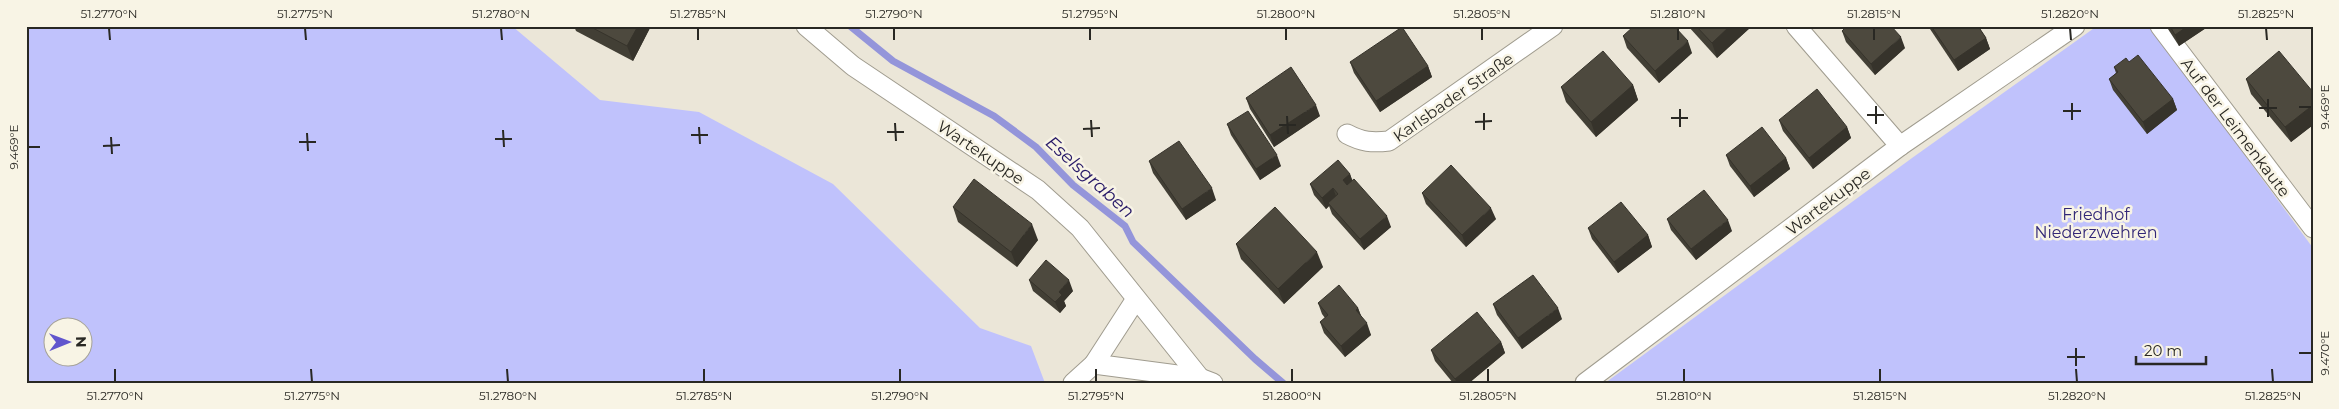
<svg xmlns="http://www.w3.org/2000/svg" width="2339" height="409" font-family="Montserrat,sans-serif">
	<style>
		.green { fill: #c0c2fc; fill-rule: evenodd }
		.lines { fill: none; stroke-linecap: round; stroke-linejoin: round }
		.stream { stroke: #9495da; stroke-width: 7 }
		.minor-casing { stroke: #a09c8f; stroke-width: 21 }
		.minor { stroke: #fff; stroke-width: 19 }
		.wall { fill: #423f35 }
		.shaded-wall { fill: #36332b }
		.building { fill: #4d493e; stroke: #36332b }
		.ticks { fill: none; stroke: #292823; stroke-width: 2 }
		.labels { text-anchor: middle; stroke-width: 5; stroke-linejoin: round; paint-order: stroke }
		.street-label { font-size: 16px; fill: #292823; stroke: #f8f4e5 }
		.park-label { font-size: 16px; fill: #322777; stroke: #f8f4e5 }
		.water-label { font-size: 18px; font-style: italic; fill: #261867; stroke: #f8f4e5 }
		.neatline { fill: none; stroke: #292823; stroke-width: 2 }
		.ticks-label { font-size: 12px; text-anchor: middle; fill: #292823 }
	</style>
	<rect width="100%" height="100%" fill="#ebe6d8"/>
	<g class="green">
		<path d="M26,26H512L600,100L699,112L833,184L980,328L1031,346L1045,383H26ZM52,326H82V356H52Z"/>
		<polygon points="2097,26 2150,26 2313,248 2313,383 1605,383 1912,158"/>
	</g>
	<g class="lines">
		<polyline class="stream" points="850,26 893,61 994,116 1036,147 1073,185 1125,226 1133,242 1255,359 1283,383"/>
		<defs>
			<g id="minor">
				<polyline points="806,26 853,66 1038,190 1080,228 1200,378"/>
				<polyline points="1796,26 1900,146"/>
				<polyline points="2160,26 2313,228"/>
				<path d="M1347,134C1362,142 1372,143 1389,141L1553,26"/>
				<polyline points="1094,364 1136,299"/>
				<polyline points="1073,383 1094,364 1200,378 1213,383"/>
				<polyline points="1585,383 1900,146 2075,26"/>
			</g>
		</defs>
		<use href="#minor" class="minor-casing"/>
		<use href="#minor" class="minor"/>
	</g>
	<g class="wall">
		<polygon points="574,26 651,26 633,61 576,31"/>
		<polygon points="1688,26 1752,26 1717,58"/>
		<polygon points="1929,26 1978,26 1986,38 1990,49 1958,71 1930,29"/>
		<polygon points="2166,26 2206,26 2206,28 2179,46"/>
		<polygon points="1842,31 1905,48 1875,75 1846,42"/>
		<polygon points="1623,36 1692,53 1659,83 1627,48"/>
		<polygon points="1350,62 1428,66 1432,77 1380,112 1354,73"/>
		<polygon points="2129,62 2173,99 2177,110 2147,134 2113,90 2109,79 2116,73 2114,67"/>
		<polygon points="2246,79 2313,92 2313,125 2291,142 2251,94"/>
		<polygon points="1633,85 1638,100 1596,137 1566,102 1561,87"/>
		<polygon points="1246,98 1320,116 1274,147 1250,109"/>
		<polygon points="1779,120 1847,127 1851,138 1813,169 1783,131"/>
		<polygon points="1227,124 1281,166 1260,180 1231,135"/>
		<polygon points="1726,155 1786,158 1790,169 1754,197 1730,166"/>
		<polygon points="1149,161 1216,200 1186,220 1153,173"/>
		<polygon points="1350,174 1352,180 1391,227 1364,250 1332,214 1329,206 1326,209 1314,195 1310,184"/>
		<polygon points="1422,193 1496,219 1466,247 1426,204"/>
		<polygon points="953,207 1038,240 1017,267 958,222"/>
		<polygon points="1667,219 1732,231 1696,260 1671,230"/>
		<polygon points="1588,228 1648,235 1652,247 1618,273 1592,239"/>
		<polygon points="1236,244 1323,267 1284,304 1241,259"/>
		<polygon points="1029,280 1073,291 1064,301 1066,306 1060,313 1033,291"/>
		<polygon points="1318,303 1358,308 1362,318 1371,335 1345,357 1324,333 1320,322 1325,318 1322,314"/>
		<polygon points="1493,304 1562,319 1522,349 1497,315"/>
		<polygon points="1501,342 1505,353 1469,383 1453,383 1435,361 1431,350"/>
	</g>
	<g class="shaded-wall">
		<polygon points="638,26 651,26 633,61 627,46"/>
		<polygon points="1730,26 1752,26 1717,58 1712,43"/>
		<polygon points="2188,26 2206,26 2206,28 2179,46 2175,35"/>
		<polygon points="1901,37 1905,48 1875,75 1871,64"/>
		<polygon points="1986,38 1990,49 1958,71 1954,60"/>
		<polygon points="1688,41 1692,53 1659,83 1655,71"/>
		<polygon points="1428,66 1432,77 1380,112 1376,101"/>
		<polygon points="1633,85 1638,100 1596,137 1591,122"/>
		<polygon points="2173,99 2177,110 2147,134 2143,122"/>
		<polygon points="1316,105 1320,116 1274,147 1270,135"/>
		<polygon points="2313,105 2313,125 2291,142 2285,127"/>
		<polygon points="1847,127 1851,138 1813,169 1809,158"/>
		<polygon points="1277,155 1281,166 1260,180 1256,169"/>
		<polygon points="1786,158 1790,169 1754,197 1750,186"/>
		<polygon points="1350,174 1354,185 1347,191 1343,180"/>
		<polygon points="1212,188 1216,200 1186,220 1182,209"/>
		<polygon points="1333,188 1337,199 1328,203 1329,206 1326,209 1322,198"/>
		<polygon points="1491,208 1496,219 1466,247 1462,235"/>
		<polygon points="1387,216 1391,227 1364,250 1360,239"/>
		<polygon points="1728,220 1732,231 1696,260 1691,249"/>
		<polygon points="1032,224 1038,240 1017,267 1011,252"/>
		<polygon points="1648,235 1652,247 1618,273 1614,262"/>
		<polygon points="1317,252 1323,267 1284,304 1278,289"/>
		<polygon points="1069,280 1073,291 1064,301 1066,306 1060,313 1055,302 1059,292"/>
		<polygon points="1358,308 1362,319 1356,310"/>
		<polygon points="1558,308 1562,319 1522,349 1518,338"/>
		<polygon points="1367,323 1371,335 1345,357 1341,346"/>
		<polygon points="1501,342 1505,353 1469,383 1457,383 1455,379"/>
	</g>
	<g class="building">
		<polygon points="589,26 638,26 627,46"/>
		<polygon points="1634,26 1674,26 1688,41 1655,71 1623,36"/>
		<polygon points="1696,26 1730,26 1712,43"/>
		<polygon points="1847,26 1891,26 1901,37 1871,64 1842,31"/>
		<polygon points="1931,26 1978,26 1986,38 1954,60"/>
		<polygon points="2170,26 2188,26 2175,35"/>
		<polygon points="1402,27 1428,66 1376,101 1350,62"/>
		<polygon points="1603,51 1633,85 1591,122 1561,87"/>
		<polygon points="2279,51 2313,92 2313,105 2285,127 2246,79"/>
		<polygon points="2138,55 2173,99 2143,122 2109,79 2118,72 2114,67 2126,58 2129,62"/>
		<polygon points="1291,67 1316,105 1270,135 1246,98"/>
		<polygon points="1817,89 1847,127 1809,158 1779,120"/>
		<polygon points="1248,111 1277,155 1256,169 1227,124"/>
		<polygon points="1762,127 1786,158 1750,186 1726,155"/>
		<polygon points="1179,141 1212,188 1182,209 1149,161"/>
		<polygon points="1338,160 1350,174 1343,180 1347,185 1354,179 1387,216 1360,239 1328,203 1338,194 1333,188 1322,198 1310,184"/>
		<polygon points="1451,165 1491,208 1462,235 1422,193"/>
		<polygon points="974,179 1032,224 1011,252 953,207"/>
		<polygon points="1704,190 1728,220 1691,249 1667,219"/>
		<polygon points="1621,202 1648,235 1614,262 1588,228"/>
		<polygon points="1275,207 1317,252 1278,289 1236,244"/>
		<polygon points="1046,260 1069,280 1059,292 1062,295 1055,302 1029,280"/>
		<polygon points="1533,275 1558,308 1518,338 1493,304"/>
		<polygon points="1339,285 1358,308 1356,310 1367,323 1341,346 1320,322 1328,315 1318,303"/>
		<polygon points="1477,312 1501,342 1455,379 1431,350"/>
	</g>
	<path class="ticks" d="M109,28L110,40M305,28L306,40M501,28L502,40M698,28V40M894,28V40M1090,28V40M1286,28V40M1482,28V40M1678,28V40M1874,28V40M2070,28L2071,40M2266,28L2267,40M2268,99V117M2072,103V120M1876,106V124M2299,107H2312M2259,108H2277M1680,109V127M2063,111H2081M1484,113V130M1867,115H1884M1287,116L1288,134M1671,118H1688M1091,120L1092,137M1475,122L1492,121M895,123L896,141M1279,125H1296M699,127L700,144M1083,129L1100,128M503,130L504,147M887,132H904M307,133L308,151M691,135H708M111,137L112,154M495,139H512M299,142H316M103,146L120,145M28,147H40M2076,348V366M2299,353H2312M2067,357H2085M115,369V382M311,369L312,382M507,369L508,382M704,369V382M900,369V382M1096,369V382M1292,369V382M1488,369V382M1684,369V382M1880,369V382M2076,369L2077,382M2272,369L2273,382"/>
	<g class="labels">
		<g class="street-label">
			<text transform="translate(1453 97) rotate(-35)" y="6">Karlsbader Straße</text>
			<text transform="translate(2236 127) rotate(53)" y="6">Auf der Leimenkaute</text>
			<text transform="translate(981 152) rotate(34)" y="6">Wartekuppe</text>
			<text transform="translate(1828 201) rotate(-37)" y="6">Wartekuppe</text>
		</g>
		<g class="park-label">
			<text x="2096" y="220">Friedhof<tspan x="2096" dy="18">Niederzwehren</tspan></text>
		</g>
		<g class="water-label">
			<text transform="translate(1090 177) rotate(42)" y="6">Eselsgraben</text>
		</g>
	</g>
	<rect width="2339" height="409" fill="none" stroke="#f8f4e5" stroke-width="55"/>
	<g transform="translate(68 342) rotate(89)"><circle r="24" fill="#f8f4e5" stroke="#a5a297"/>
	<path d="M0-4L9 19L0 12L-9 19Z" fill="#6155cd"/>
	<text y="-8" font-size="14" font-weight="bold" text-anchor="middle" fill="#292823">N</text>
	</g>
	<path d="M2136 356v8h70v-8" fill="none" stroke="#292823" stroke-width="2.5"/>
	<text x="2144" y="356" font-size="15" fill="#292823" stroke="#f8f4e5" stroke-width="4" paint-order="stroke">20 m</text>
	<rect x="28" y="28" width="2284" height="354" class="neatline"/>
	<g class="ticks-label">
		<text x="109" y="18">51.2770°N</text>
		<text x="305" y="18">51.2775°N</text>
		<text x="501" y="18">51.2780°N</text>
		<text x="698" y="18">51.2785°N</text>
		<text x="894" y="18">51.2790°N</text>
		<text x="1090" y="18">51.2795°N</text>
		<text x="1286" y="18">51.2800°N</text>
		<text x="1482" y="18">51.2805°N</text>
		<text x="1678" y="18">51.2810°N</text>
		<text x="1874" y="18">51.2815°N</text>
		<text x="2070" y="18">51.2820°N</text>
		<text x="2266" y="18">51.2825°N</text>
		<text transform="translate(2325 107) rotate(-90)" y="4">9.469°E</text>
		<text transform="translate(14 147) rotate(-90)" y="4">9.469°E</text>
		<text transform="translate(2325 353) rotate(-90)" y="4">9.470°E</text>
		<text x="115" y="400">51.2770°N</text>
		<text x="312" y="400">51.2775°N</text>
		<text x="508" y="400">51.2780°N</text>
		<text x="704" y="400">51.2785°N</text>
		<text x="900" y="400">51.2790°N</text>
		<text x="1096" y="400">51.2795°N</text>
		<text x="1292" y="400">51.2800°N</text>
		<text x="1488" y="400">51.2805°N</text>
		<text x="1684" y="400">51.2810°N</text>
		<text x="1880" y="400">51.2815°N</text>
		<text x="2077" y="400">51.2820°N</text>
		<text x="2273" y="400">51.2825°N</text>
	</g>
</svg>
